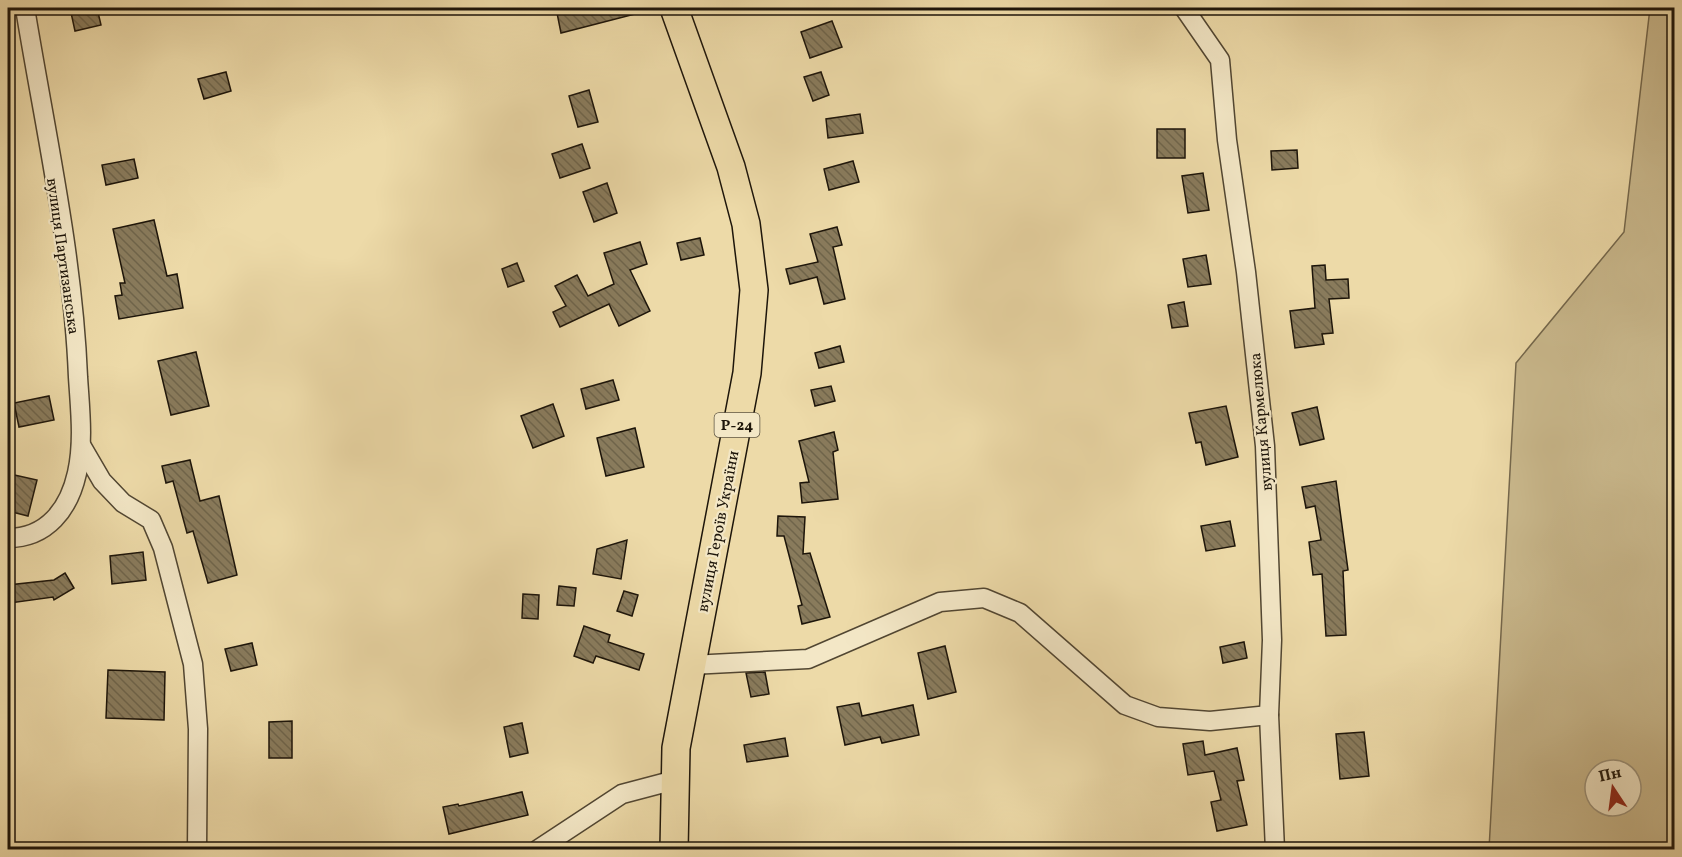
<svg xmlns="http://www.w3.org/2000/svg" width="1682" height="857" font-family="Vollkorn,serif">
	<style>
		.green { fill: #cab98d; stroke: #74674c; stroke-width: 1.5; fill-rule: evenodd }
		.building { fill: url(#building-back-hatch); stroke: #1d150a; stroke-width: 1.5 }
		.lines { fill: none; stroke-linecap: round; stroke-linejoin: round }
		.street-casing { stroke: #514632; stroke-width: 21 }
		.primary-casing { stroke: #1d150a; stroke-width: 30 }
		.street { stroke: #f3e7c6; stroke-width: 18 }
		.primary { stroke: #eddaa8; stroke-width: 27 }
		.labels { text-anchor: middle; stroke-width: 4.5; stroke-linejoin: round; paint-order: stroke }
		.shield { fill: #f3e7c6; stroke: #5d5442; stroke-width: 1.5 }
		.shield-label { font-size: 15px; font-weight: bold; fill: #1d150a }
		.street-label { font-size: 16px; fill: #1d150a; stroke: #f3e7c6 }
	</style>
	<defs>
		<pattern id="building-back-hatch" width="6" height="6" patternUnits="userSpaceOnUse" patternTransform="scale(1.5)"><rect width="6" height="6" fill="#897b5c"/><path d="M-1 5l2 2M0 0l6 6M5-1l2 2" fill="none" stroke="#6f644a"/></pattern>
	</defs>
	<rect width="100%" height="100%" fill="#eddaa8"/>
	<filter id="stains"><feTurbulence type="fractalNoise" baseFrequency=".00333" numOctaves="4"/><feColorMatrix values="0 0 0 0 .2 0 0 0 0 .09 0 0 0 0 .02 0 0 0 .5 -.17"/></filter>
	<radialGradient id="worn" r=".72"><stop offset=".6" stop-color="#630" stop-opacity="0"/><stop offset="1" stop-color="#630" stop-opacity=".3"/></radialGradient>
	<path class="green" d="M1650,8H1674V849H1489L1516,363L1624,232ZM1595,770H1631V806H1595Z"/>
	<g class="building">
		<polygon points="70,8 97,8 101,25 75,31"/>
		<polygon points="556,8 638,8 639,13 561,33"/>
		<polygon points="832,21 842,47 810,58 801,32"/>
		<polygon points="226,72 231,91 204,99 198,79"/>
		<polygon points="821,72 829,95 813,101 804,77"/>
		<polygon points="589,90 598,122 578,127 569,96"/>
		<polygon points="860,114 863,133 828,138 826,119"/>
		<rect x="1157" y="129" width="28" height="29"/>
		<polygon points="582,144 590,168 560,178 552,154"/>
		<polygon points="1297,150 1298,168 1272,170 1271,151"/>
		<polygon points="134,159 138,178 106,185 102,165"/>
		<polygon points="853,161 859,182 829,190 824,169"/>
		<polygon points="1203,173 1209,210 1188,213 1182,176"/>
		<polygon points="607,183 617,213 594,222 583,192"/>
		<polygon points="154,220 167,276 177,274 183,308 119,319 115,296 122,295 120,283 125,283 113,229"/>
		<polygon points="837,227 842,245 833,247 845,299 824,304 817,277 790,284 786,269 818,262 810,234"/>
		<polygon points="700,238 704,255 681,260 677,243"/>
		<polygon points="640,242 647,264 630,270 650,311 619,326 609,304 560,327 553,312 566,306 555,286 577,275 588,296 614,284 604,253"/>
		<polygon points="1206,255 1211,284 1188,287 1183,259"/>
		<polygon points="517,263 524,281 508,287 502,269"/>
		<polygon points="1325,265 1326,280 1348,279 1349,298 1329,299 1333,333 1322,334 1324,344 1295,348 1290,311 1315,308 1312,266"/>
		<polygon points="1184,302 1188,326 1172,328 1168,305"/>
		<polygon points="840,346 844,362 819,368 815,353"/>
		<polygon points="196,352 209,406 171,415 158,361"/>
		<polygon points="613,380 619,400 586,409 581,389"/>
		<polygon points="831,386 835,401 815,406 811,390"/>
		<polygon points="49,396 54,420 19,427 14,403"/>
		<polygon points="553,404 564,436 533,448 521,416"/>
		<polygon points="1226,406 1238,457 1206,465 1201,442 1196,443 1189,413"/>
		<polygon points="1317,407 1324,439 1300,445 1292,413"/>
		<polygon points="635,428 644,467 606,476 597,438"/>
		<polygon points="834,432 838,450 833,452 838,499 802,503 800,483 809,482 799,441"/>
		<polygon points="190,460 200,501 219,496 237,575 208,583 193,531 187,533 173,481 166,483 162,466"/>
		<polygon points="10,474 37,480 28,516 8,511"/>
		<polygon points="1336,481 1348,570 1343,571 1346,635 1326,636 1322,574 1313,575 1309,542 1321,540 1315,506 1306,508 1302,487"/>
		<polygon points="778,516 805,517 803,554 810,553 830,617 802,624 798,606 802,605 784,536 777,536"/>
		<polygon points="1230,521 1235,546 1206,551 1201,526"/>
		<polygon points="627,540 621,579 593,574 597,549"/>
		<polygon points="143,552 146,580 112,584 110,556"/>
		<polygon points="65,573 74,588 54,600 53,597 10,603 8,585 54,580"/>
		<polygon points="559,586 576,588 574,606 557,605"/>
		<polygon points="624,591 638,595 632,616 617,611"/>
		<polygon points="523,594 539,595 538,619 522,618"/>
		<polygon points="584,626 610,635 608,642 644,654 639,670 596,656 593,663 574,656"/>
		<polygon points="1244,642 1247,658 1223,663 1220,647"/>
		<polygon points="252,643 257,665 231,671 225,649"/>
		<polygon points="945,646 956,692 928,699 918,653"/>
		<polygon points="108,670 165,672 164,720 106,718"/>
		<polygon points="765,672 769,694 751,697 746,673"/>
		<polygon points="859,703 862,716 913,705 919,735 882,743 880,737 845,745 837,707"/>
		<polygon points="292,721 292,758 269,758 269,722"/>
		<polygon points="522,723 528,753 510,757 504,727"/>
		<polygon points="1364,732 1369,776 1340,779 1336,734"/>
		<polygon points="785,738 788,756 747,762 744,745"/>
		<polygon points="1203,741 1205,755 1237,748 1244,780 1237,781 1247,825 1217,831 1211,802 1221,800 1214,771 1188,775 1183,744"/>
		<polygon points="522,792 528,815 449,834 443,807 458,804 459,806"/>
	</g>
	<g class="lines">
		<defs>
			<g id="street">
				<polyline points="1184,8 1220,60 1227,140 1246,272 1265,446 1272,640 1269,715 1275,850"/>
				<polyline points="81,445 102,481 123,503 151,520 163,548 193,664 198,729 197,850"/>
				<path d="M8,538C47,538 69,509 77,473C84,441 80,409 78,377C73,253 45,130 25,8"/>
				<polyline points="691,665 808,659 940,602 984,598 1020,613 1125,705 1158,717 1210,721 1269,715"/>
				<polyline points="537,850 622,794 675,780"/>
			</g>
			<polyline id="primary" points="674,850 676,748 747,373 754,290 746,224 731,167 674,8"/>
		</defs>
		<use href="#street" class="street-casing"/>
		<use href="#primary" class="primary-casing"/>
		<use href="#street" class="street"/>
		<use href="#primary" class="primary"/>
	</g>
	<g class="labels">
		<rect class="shield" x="714.5" y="413" width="45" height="24" rx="4.5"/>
		<g class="shield-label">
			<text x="737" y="430">Р-24</text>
		</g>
		<g class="street-label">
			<text transform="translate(64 256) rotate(82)" y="6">вулиця Партизанська</text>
			<text transform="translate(1260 422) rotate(-95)" y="6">вулиця Кармелюка</text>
			<text transform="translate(717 531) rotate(-79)" y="6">вулиця Героїв України</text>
		</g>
	</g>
	<rect width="1682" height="857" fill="none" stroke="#eddaa8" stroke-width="30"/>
	<rect x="9" y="9" width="1664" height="839" fill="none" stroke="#1d150a" stroke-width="3"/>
	<rect x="15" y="15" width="1652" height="827" fill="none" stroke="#1d150a" stroke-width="1.5"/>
	<g transform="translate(1613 788) rotate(347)"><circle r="28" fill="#f3e7c6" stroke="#9d937b" stroke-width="1.5"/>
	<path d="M0-4.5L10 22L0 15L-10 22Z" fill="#8f2418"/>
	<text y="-9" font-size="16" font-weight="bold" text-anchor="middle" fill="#1d150a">Пн</text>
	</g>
	<rect width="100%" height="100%" filter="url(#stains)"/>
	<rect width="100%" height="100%" fill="url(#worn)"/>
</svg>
